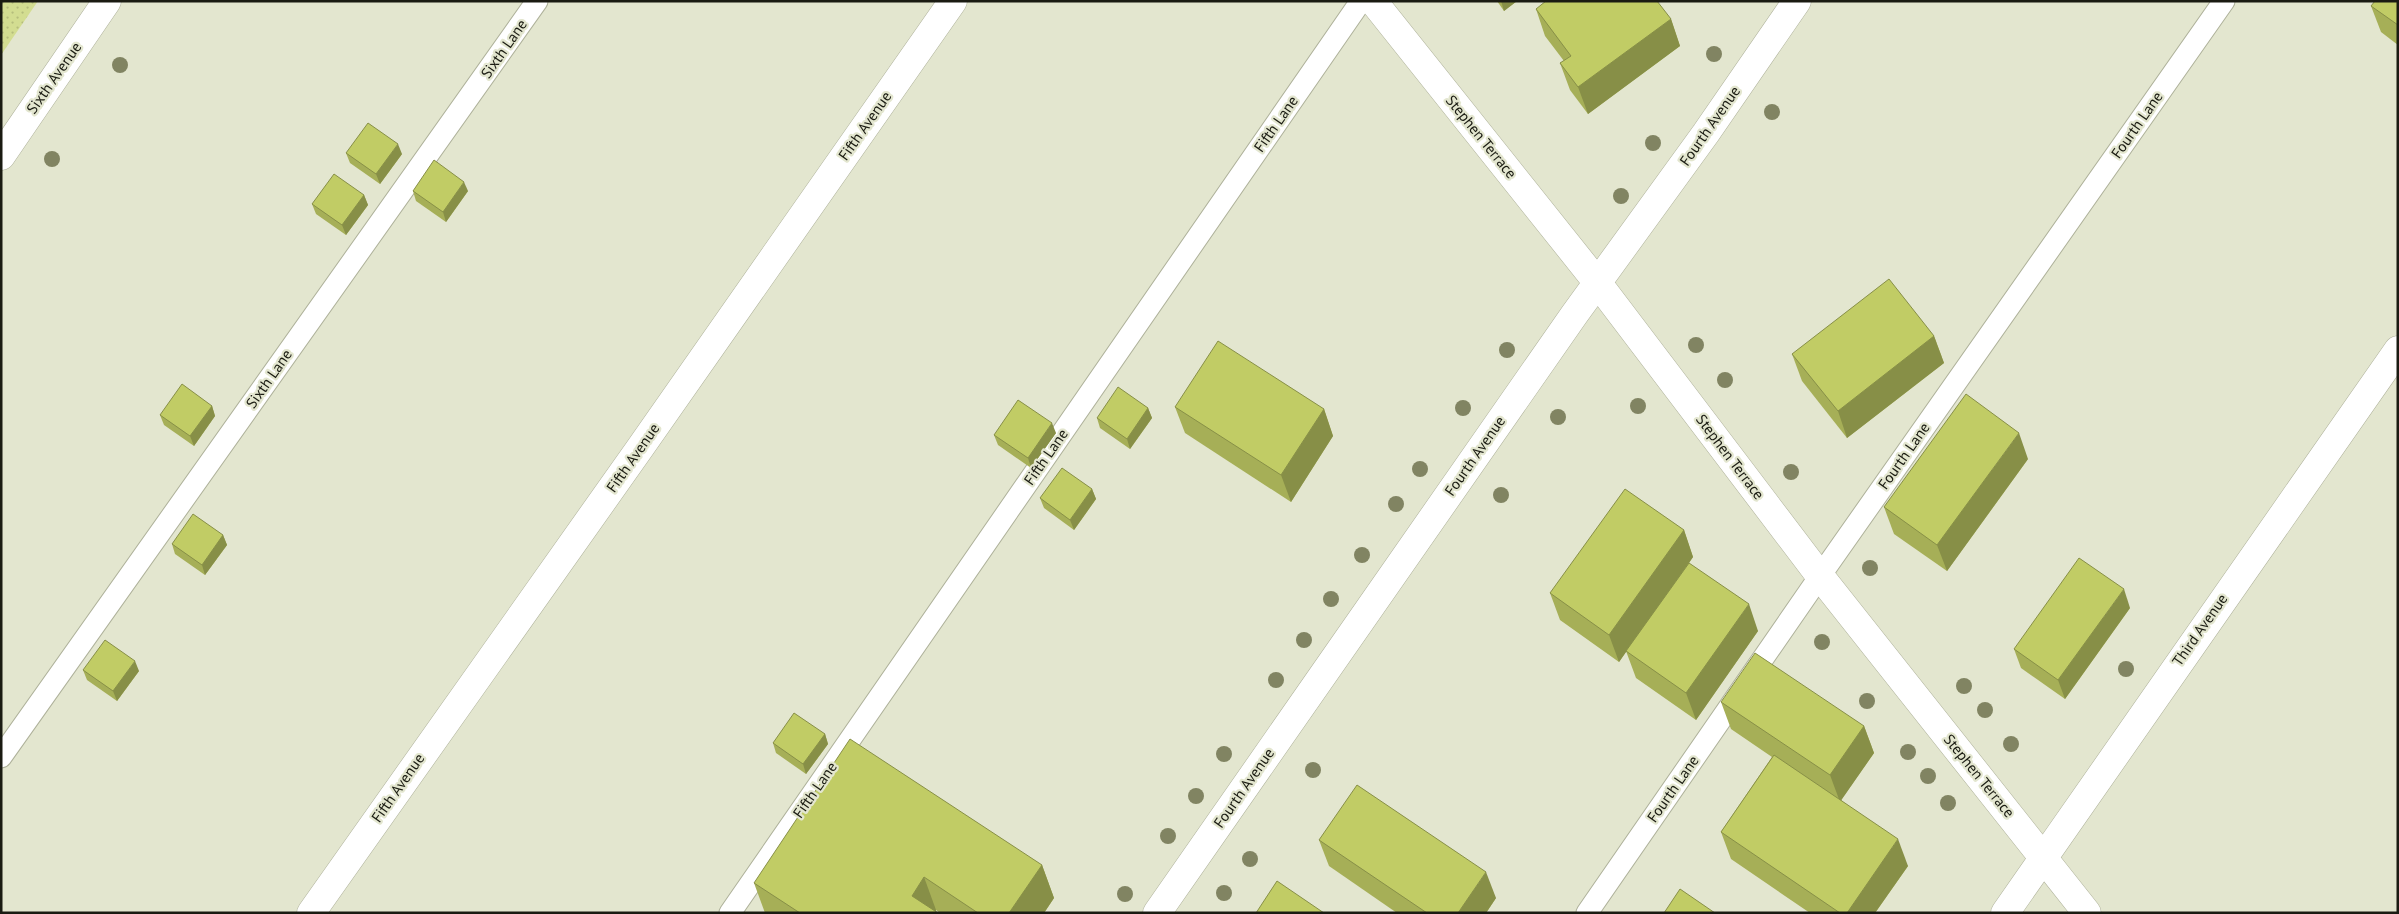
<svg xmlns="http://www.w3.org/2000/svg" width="2399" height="914" font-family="'PT Sans',sans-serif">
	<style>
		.park { fill: url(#park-dots) }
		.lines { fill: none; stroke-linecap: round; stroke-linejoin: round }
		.lane-casing { stroke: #aeb19a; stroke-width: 23 }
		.street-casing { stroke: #aeb19a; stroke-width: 29 }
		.secondary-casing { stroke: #aeb19a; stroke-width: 29 }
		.lane { stroke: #fff; stroke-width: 21 }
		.street { stroke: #fff; stroke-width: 28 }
		.secondary { stroke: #fff; stroke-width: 28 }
		.tree { fill: #818462 }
		.wall { fill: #a6af57 }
		.shaded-wall { fill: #878f47 }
		.building { fill: #c1cc65; stroke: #878f47 }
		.labels { text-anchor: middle; stroke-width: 4.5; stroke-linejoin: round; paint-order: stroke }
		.street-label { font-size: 15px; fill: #1a1b12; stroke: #e3e6cf }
	</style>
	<defs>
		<pattern id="park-dots" width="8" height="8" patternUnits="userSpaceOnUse" patternTransform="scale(1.25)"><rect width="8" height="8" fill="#d3dd91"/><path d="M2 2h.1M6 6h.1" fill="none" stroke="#b5bd7c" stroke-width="1.8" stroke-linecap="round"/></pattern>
	</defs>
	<rect width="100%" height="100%" fill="#e3e6cf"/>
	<polygon class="park" points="1,1 38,1 1,55"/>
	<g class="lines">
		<defs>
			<g id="lane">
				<polyline points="1,757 537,1"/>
				<polyline points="730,913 1361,1"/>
				<polyline points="1587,913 1820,576 2224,1"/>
			</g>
			<g id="street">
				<polyline points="1,156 107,1"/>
				<polyline points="311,913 640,448 953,1"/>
				<polyline points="1157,913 1574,315 1706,133 1797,1"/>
				<polyline points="2005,913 2398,350"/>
			</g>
			<polyline id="secondary" points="1373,1 1597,282 1820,576 2087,913"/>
		</defs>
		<use href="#lane" class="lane-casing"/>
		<use href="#street" class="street-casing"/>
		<use href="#secondary" class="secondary-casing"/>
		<use href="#lane" class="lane"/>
		<use href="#street" class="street"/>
		<use href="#secondary" class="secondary"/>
	</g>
	<g class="tree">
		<circle cx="1714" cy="54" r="8"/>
		<circle cx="120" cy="65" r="8"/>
		<circle cx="1772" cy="112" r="8"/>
		<circle cx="1653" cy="143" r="8"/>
		<circle cx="52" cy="159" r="8"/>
		<circle cx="1621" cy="196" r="8"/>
		<circle cx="1696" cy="345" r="8"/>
		<circle cx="1507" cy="350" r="8"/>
		<circle cx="1725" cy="380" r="8"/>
		<circle cx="1638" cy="406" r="8"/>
		<circle cx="1463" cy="408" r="8"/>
		<circle cx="1558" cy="417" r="8"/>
		<circle cx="1420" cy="469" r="8"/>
		<circle cx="1791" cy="472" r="8"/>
		<circle cx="1501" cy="495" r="8"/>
		<circle cx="1396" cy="504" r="8"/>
		<circle cx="1362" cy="555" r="8"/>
		<circle cx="1870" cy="568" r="8"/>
		<circle cx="1331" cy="599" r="8"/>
		<circle cx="1304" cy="640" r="8"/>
		<circle cx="1822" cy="642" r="8"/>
		<circle cx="2126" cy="669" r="8"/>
		<circle cx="1276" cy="680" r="8"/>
		<circle cx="1964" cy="686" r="8"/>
		<circle cx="1867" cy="701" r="8"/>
		<circle cx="1985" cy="710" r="8"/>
		<circle cx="2011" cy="744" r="8"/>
		<circle cx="1908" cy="752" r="8"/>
		<circle cx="1224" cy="754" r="8"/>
		<circle cx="1313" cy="770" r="8"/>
		<circle cx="1928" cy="776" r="8"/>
		<circle cx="1196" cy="796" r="8"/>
		<circle cx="1948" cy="803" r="8"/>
		<circle cx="1168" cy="836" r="8"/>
		<circle cx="1250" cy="859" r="8"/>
		<circle cx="1224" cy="893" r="8"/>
		<circle cx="1125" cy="894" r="8"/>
	</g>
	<g class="wall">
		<polygon points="1497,1 1517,1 1504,11"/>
		<polygon points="2398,1 2398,45 2381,32 2371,6"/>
		<polygon points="1536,9 1671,19 1680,46 1588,114 1570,90 1560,63 1564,61 1545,36"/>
		<polygon points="346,153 402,154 380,184 350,163"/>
		<polygon points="413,191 468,191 446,222 416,201"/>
		<polygon points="364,195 368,205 346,235 316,214 312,204"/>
		<polygon points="1934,336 1944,363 1847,438 1802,381 1792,354"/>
		<polygon points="212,406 215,416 194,446 164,425 160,415"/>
		<polygon points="1175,407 1324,409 1333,436 1291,502 1185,433"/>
		<polygon points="1148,408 1152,418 1130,449 1100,428 1097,418"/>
		<polygon points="1056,433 1031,468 998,445 994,435"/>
		<polygon points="2028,459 1947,571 1894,534 1884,507"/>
		<polygon points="1092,489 1096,499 1074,530 1044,508 1040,498"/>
		<polygon points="1684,530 1693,557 1689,563 1758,631 1696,720 1636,678 1626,651 1650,617 1619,662 1560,620 1550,593"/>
		<polygon points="223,535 227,545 205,575 175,554 172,544"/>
		<polygon points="2130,608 2065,699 2021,668 2014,649"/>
		<polygon points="83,670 139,671 117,701 87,680"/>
		<polygon points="1721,702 1864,726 1874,753 1841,800 1908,866 1875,913 1810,913 1731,859 1721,832 1772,757 1731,729"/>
		<polygon points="825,734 828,744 806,774 776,753 773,743"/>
		<polygon points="1319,840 1496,898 1486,913 1397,913 1329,866"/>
		<polygon points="1042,865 1054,898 1044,913 940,913 936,910 936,911 938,913 765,913 754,883"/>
	</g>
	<g class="shaded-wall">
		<polygon points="1501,1 1517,1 1504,11"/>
		<polygon points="1671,19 1680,46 1588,114 1578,87"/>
		<polygon points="398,144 402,154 380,184 376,174"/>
		<polygon points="464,182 468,191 446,222 443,212"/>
		<polygon points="364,195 368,205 346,235 342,225"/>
		<polygon points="1934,336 1944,363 1847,438 1838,411"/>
		<polygon points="212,406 215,416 194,446 190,436"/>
		<polygon points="1148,408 1152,418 1130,449 1127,439"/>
		<polygon points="1324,409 1333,436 1291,502 1281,475"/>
		<polygon points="1052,423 1056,433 1031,468 1028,458"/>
		<polygon points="2019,433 2028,459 1947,571 1937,545"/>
		<polygon points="1092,489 1096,499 1074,530 1070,520"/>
		<polygon points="1684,530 1693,557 1619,662 1609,635"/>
		<polygon points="223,535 227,545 205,575 202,565"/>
		<polygon points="2124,589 2130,608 2065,699 2058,680"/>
		<polygon points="1749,604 1758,631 1696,720 1686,693"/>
		<polygon points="135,661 139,671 117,701 113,691"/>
		<polygon points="1864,726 1874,753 1840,802 1830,775"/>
		<polygon points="825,734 828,744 806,774 803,764"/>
		<polygon points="1898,839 1908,866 1875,913 1847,913"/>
		<polygon points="1042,865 1054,898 1044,913 1009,913"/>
		<polygon points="1486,872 1496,898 1486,913 1458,913"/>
		<polygon points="924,877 936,910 935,913 912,896"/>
	</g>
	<g class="building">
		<polygon points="1546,1 1657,1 1671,19 1578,87 1560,63 1571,56 1536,9"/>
		<polygon points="2375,1 2398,1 2398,25 2371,6"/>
		<polygon points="368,123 398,144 376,174 346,153"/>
		<polygon points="434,160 464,182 443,212 413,191"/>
		<polygon points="334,174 364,195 342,225 312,204"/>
		<polygon points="1889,279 1934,336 1838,411 1792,354"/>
		<polygon points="1218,341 1324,409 1281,475 1175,407"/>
		<polygon points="182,384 212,406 190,436 160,415"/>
		<polygon points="1118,387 1148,408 1127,439 1097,418"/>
		<polygon points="1966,394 2019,433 1937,545 1884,507"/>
		<polygon points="1018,400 1052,423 1028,458 994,435"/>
		<polygon points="1062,468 1092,489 1070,520 1040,498"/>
		<polygon points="1625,489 1684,530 1609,635 1550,593"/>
		<polygon points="193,514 223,535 202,565 172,544"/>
		<polygon points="2079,558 2124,589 2058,680 2014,649"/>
		<polygon points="1689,563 1749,604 1686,693 1626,651"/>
		<polygon points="105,640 135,661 113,691 83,670"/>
		<polygon points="1755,653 1864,726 1830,775 1721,702"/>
		<polygon points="794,713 825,734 803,764 773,743"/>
		<polygon points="850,739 1042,865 1009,913 978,913 924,877 912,896 938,913 800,913 754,883"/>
		<polygon points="1774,755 1898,839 1847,913 1840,913 1721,832"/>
		<polygon points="1357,785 1486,872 1458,913 1427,913 1319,840"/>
		<polygon points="1277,881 1324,913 1256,913"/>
		<polygon points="1680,889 1715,913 1664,913"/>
	</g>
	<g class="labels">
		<g class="street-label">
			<text transform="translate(504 49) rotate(-55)" y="5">Sixth Lane</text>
			<text transform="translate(54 78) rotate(-55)" y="5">Sixth Avenue</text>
			<text transform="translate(1276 124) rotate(-55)" y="5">Fifth Lane</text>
			<text transform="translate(2137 125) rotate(-55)" y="5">Fourth Lane</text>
			<text transform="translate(865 126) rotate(-55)" y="5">Fifth Avenue</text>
			<text transform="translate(1710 126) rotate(-55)" y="5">Fourth Avenue</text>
			<text transform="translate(1481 137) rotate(51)" y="5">Stephen Terrace</text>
			<text transform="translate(269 379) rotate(-55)" y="5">Sixth Lane</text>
			<text transform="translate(1475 456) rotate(-55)" y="5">Fourth Avenue</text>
			<text transform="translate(1904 456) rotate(-55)" y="5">Fourth Lane</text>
			<text transform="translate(1046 457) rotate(-55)" y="5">Fifth Lane</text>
			<text transform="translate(1730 457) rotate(53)" y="5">Stephen Terrace</text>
			<text transform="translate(633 458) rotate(-55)" y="5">Fifth Avenue</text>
			<text transform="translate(2200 630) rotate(-55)" y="5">Third Avenue</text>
			<text transform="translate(1979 776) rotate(51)" y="5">Stephen Terrace</text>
			<text transform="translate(398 788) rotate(-55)" y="5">Fifth Avenue</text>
			<text transform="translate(1244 788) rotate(-55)" y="5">Fourth Avenue</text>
			<text transform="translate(1673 789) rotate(-55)" y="5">Fourth Lane</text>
			<text transform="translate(815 790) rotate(-55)" y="5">Fifth Lane</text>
		</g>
	</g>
	<rect width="2399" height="914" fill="none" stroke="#1a1b12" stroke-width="5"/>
</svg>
